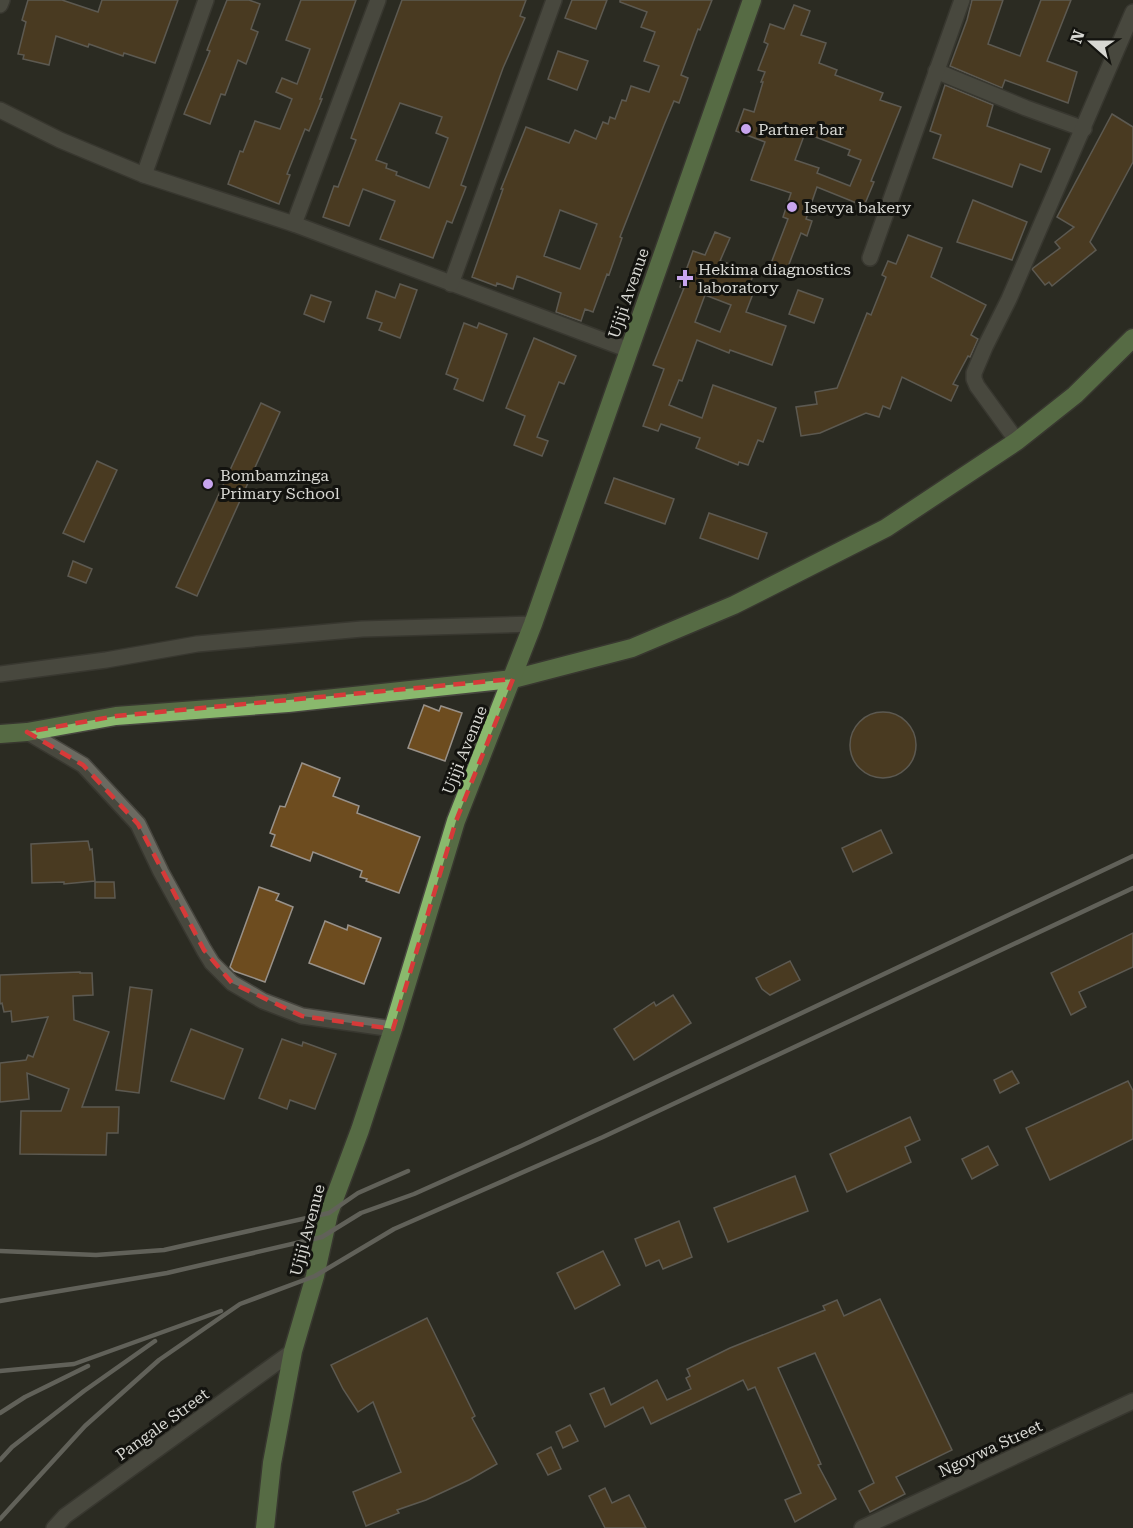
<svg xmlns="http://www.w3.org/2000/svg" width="1133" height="1528" font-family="'Roboto Serif',serif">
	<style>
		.building { fill: #6d4c1f; stroke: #989189; stroke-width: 1.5; fill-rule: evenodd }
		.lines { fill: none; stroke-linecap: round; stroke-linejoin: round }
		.minor-casing { stroke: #47463f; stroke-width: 18 }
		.highway-casing { stroke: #47463f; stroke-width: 21 }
		.minor { stroke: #6b6a61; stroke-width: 15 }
		.highway { stroke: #8ab96d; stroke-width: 18 }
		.rail { stroke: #a2a29c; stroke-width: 4.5 }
		.marked { fill: none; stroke: #d63a39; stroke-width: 4.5; stroke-dasharray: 12 8; stroke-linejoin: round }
		.poi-dot { fill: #c8a5ee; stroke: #13130f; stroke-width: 2 }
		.labels { text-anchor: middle; stroke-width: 6; stroke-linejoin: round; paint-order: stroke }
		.poi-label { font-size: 16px; fill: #d7d7d2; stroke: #13130f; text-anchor: start }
		.street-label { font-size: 16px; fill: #d7d7d2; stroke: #13130f }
	</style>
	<rect width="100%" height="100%" fill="#2b2b23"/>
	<g class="building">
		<polygon points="28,0 62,0 98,12 102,0 178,0 155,63 124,53 123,56 89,44 88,47 56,36 49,65 23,59 24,55 18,54 26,22 22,20"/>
		<polygon points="227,0 249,0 260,4 251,29 258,32 246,64 238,60 225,95 221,94 210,124 184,114 210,51 207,50"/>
		<polygon points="301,0 356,0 320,99 322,99 309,131 305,129 287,174 290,175 279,204 228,184 240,151 243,152 255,121 280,129 292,99 276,92 282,78 297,84 310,49 286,40"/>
		<path d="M402,0H526L520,16L525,18L503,68L461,185L466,187L452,223L447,221L433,258L380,239L395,201L363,189L349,226L323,217L334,186L338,187L356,140L351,138ZM400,103L442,117L436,133L448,138L429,188L396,175L397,172L386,168L387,164L376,160Z"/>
		<polygon points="572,0 607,0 596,29 565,18"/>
		<path d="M620,0H712L700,30L698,29L681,75L688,78L679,103L674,101L664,125L620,237L622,238L609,275L607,274L593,312L585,309L581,321L556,312L561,293L517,276L513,289L497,283L496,286L472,277L503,189H501L526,127L569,143L575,130L596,139L603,122L608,124L610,117L615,119L622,100L626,101L631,86L649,92L659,66L644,61L655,32L641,27L647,12L620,2ZM560,210L597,224L580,269L544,256Z"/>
		<polygon points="972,0 1003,0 988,44 1020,56 1041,0 1071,0 1047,61 1077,72 1068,103 1005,80 1002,88 950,66 967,20"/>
		<path d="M794,5L810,11L801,35L826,43L819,63L837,70L835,75L883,93L880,100L901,107L871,181L874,182L864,206L817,187L806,219L812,221L807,236L801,233L786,272L770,266L788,219L783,217L791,193L751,180L765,142L736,131L744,109L754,112L763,82H761L765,72L758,70L768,44L764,42L770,24L784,29ZM805,133L850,150L848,155L861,160L850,186L817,173L819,168L795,160Z"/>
		<polygon points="558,51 588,61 577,90 548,79"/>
		<polygon points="945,85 993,105 987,126 1050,149 1041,172 1020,164 1012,187 933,158 941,135 930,131"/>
		<polygon points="1112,114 1133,127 1133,162 1090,242 1096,250 1052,286 1049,282 1045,285 1032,269 1060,248 1055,242 1074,227 1057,217"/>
		<polygon points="973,200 1027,222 1012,260 957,242"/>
		<path d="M715,232L730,238L720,261L727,263L726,266L753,276L748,288L754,291L746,312L786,326L772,365L730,350L729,353L697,340L682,381L679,380L669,405L702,418L713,385L776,408L763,442L758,440L748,465L739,462L738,465L696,448L700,438L661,424L658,431L643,426L664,369L653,365L684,288L680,287L693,251L705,255ZM705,295L731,305L720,332L695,322Z"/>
		<polygon points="908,235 942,248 931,277 986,305 971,335 978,339 970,357 968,356 953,384 958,386 951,401 902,377 890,409 883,406 879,417 866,413 820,433 801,436 796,407 817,404 815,392 837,388 867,313 871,315 886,277 882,275 888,261 896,264"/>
		<polygon points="400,284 417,290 400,338 379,330 382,323 367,318 376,291 395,298"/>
		<polygon points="798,290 823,299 814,323 789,314"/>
		<polygon points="311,295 331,302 324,322 304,314"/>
		<polygon points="464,323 477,328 479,323 507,334 483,401 454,389 458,379 446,374"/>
		<polygon points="534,338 576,356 564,384 559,382 537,437 548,441 542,456 514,445 525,416 506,408"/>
		<polygon points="261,403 280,412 197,596 176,587"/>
		<polygon points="97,461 117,470 84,542 63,533"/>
		<polygon points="614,478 674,499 665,524 605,503"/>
		<polygon points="709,513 767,533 758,559 700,538"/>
		<polygon points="73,561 92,569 86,583 68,576"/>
		<polygon points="424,705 439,711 441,706 462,713 445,761 408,748"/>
		<circle cx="883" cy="745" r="33"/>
		<polygon points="302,763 340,778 333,796 359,806 357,813 420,837 399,893 366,881 367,879 360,877 362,871 313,852 310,861 271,846 275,835 270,833 280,806 285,807"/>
		<polygon points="881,830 892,853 853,872 842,848"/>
		<polygon points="88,841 90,850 92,849 95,881 64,884 64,882 32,883 31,844"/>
		<polygon points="95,882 114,882 115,898 95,898"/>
		<polygon points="259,887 279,894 276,900 293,907 265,982 234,971 230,967"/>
		<polygon points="325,921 347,930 348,925 381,938 364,984 309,963"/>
		<polygon points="1133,933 1133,967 1079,992 1086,1007 1071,1015 1051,973"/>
		<polygon points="790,961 800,980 770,995 762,989 756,978"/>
		<polygon points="80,972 80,973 92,973 93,995 73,996 74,1020 109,1032 82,1107 119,1107 118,1133 107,1133 106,1155 20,1154 21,1111 61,1111 69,1089 27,1073 29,1099 0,1102 0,1063 26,1060 28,1055 33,1057 48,1017 12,1022 11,1011 4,1012 2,1003 0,1004 0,975"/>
		<polygon points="130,987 152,990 139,1093 116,1090"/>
		<polygon points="673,995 691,1023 634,1060 614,1029 654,1002 656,1006"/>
		<polygon points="191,1029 243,1049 224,1099 171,1081"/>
		<polygon points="282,1039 302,1046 303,1042 336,1054 315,1109 290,1100 287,1109 259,1098"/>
		<polygon points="1012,1071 1019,1083 1000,1093 994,1080"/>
		<polygon points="1128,1081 1133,1091 1133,1139 1050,1180 1026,1128"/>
		<polygon points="910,1117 920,1140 905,1147 911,1162 847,1192 830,1154"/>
		<polygon points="988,1146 998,1165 972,1179 962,1159"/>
		<polygon points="795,1176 808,1211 728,1242 714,1208"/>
		<polygon points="679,1221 692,1257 663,1269 659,1260 646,1266 635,1239"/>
		<polygon points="603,1251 620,1285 575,1309 557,1273"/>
		<polygon points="880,1299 952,1450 896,1477 905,1494 870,1512 859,1491 874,1483 815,1353 778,1368 821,1464 818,1465 836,1499 795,1522 785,1500 801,1493 755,1387 748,1390 743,1380 651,1424 643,1407 605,1427 590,1394 604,1388 611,1405 657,1380 667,1400 691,1389 686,1378 690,1376 687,1369 730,1348 825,1310 823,1306 837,1300 844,1316"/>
		<polygon points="427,1318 475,1416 472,1418 497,1464 469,1480 426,1500 397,1510 399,1513 366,1526 353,1492 401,1472 373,1402 358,1412 343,1389 331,1365"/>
		<polygon points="570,1425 578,1441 563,1448 556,1432"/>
		<polygon points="551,1447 561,1469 548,1475 537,1454"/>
		<polygon points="605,1488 612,1503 629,1495 646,1528 605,1528 589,1496"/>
	</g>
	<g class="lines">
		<defs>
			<g id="minor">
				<polyline points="0,5 2,0"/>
				<polyline points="936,71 1026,108 1084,129"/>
				<polyline points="0,110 60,140 144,175 294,224 629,350"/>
				<polyline points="144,175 206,0"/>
				<polyline points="294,224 378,0"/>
				<polyline points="870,258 962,0"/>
				<polyline points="451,284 554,0"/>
				<polyline points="1017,441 977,386 974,379 974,373 985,347 1009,299 1133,12"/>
				<polyline points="0,674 106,660 197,644 362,629 533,624"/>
				<polyline points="27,732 83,765 138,824 161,872 204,950 212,963 232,983 263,1001 302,1016 393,1029"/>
				<polyline points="54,1528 65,1516 293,1351"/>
				<polyline points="862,1528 1133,1401"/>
			</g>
			<g id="highway">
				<polyline points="0,734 27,732 116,716 288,703 513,679 632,648 734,605 886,528 1017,441 1075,395 1133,338"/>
				<polyline points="265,1528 272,1463 293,1351 315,1276 329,1213 360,1130 393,1029 456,821 533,624 752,0"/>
			</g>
		</defs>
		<use href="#minor" class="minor-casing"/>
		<use href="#highway" class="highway-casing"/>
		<use href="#minor" class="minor"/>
		<use href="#highway" class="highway"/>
		<g class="rail">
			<polyline points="0,1251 96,1255 164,1250 329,1213 358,1193 408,1171"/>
			<polyline points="0,1301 167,1273 322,1237 361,1213 414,1194 521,1146 1133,856"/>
			<polyline points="0,1371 74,1364 221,1311"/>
			<polyline points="0,1413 25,1397 88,1366"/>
			<polyline points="0,1460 12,1447 84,1391 155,1341"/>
			<polyline points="0,1519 85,1426 159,1360 240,1304 315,1276 394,1229 603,1137 1133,888"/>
		</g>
	</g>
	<path d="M0 0H1133V1528H0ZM513,679L456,821L393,1029L302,1016L232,983L204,950L138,824L83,765L27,732L116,716Z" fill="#2b2b23" fill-opacity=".55" fill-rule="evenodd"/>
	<path class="marked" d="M513,679L456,821L393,1029L302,1016L232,983L204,950L138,824L83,765L27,732L116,716Z"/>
	<g class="poi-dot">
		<circle cx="746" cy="129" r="6"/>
		<circle cx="792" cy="207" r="6"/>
		<path d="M682 269h6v6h6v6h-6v6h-6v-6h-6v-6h6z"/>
		<circle cx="208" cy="484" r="6"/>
	</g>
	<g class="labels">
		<g class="poi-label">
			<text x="758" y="135">Partner bar</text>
			<text x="804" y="213">Isevya bakery</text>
			<text x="698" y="275">Hekima diagnostics<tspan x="698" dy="18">laboratory</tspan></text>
			<text x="220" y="481">Bombamzinga<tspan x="220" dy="18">Primary School</tspan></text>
		</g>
		<g class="street-label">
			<text transform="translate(628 293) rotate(-71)" y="6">Ujiji Avenue</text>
			<text transform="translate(464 750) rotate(-68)" y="6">Ujiji Avenue</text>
			<text transform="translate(307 1230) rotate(-75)" y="6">Ujiji Avenue</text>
			<text transform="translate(162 1424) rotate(-36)" y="6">Pangale Street</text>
			<text transform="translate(990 1448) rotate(-25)" y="6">Ngoywa Street</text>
		</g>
	</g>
	<g transform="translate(1091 42) rotate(291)" stroke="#13130f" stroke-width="4.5" paint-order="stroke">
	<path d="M0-4.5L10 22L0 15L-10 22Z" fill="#d7d7d2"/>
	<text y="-9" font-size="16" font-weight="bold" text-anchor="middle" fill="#d7d7d2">N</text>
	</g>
</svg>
